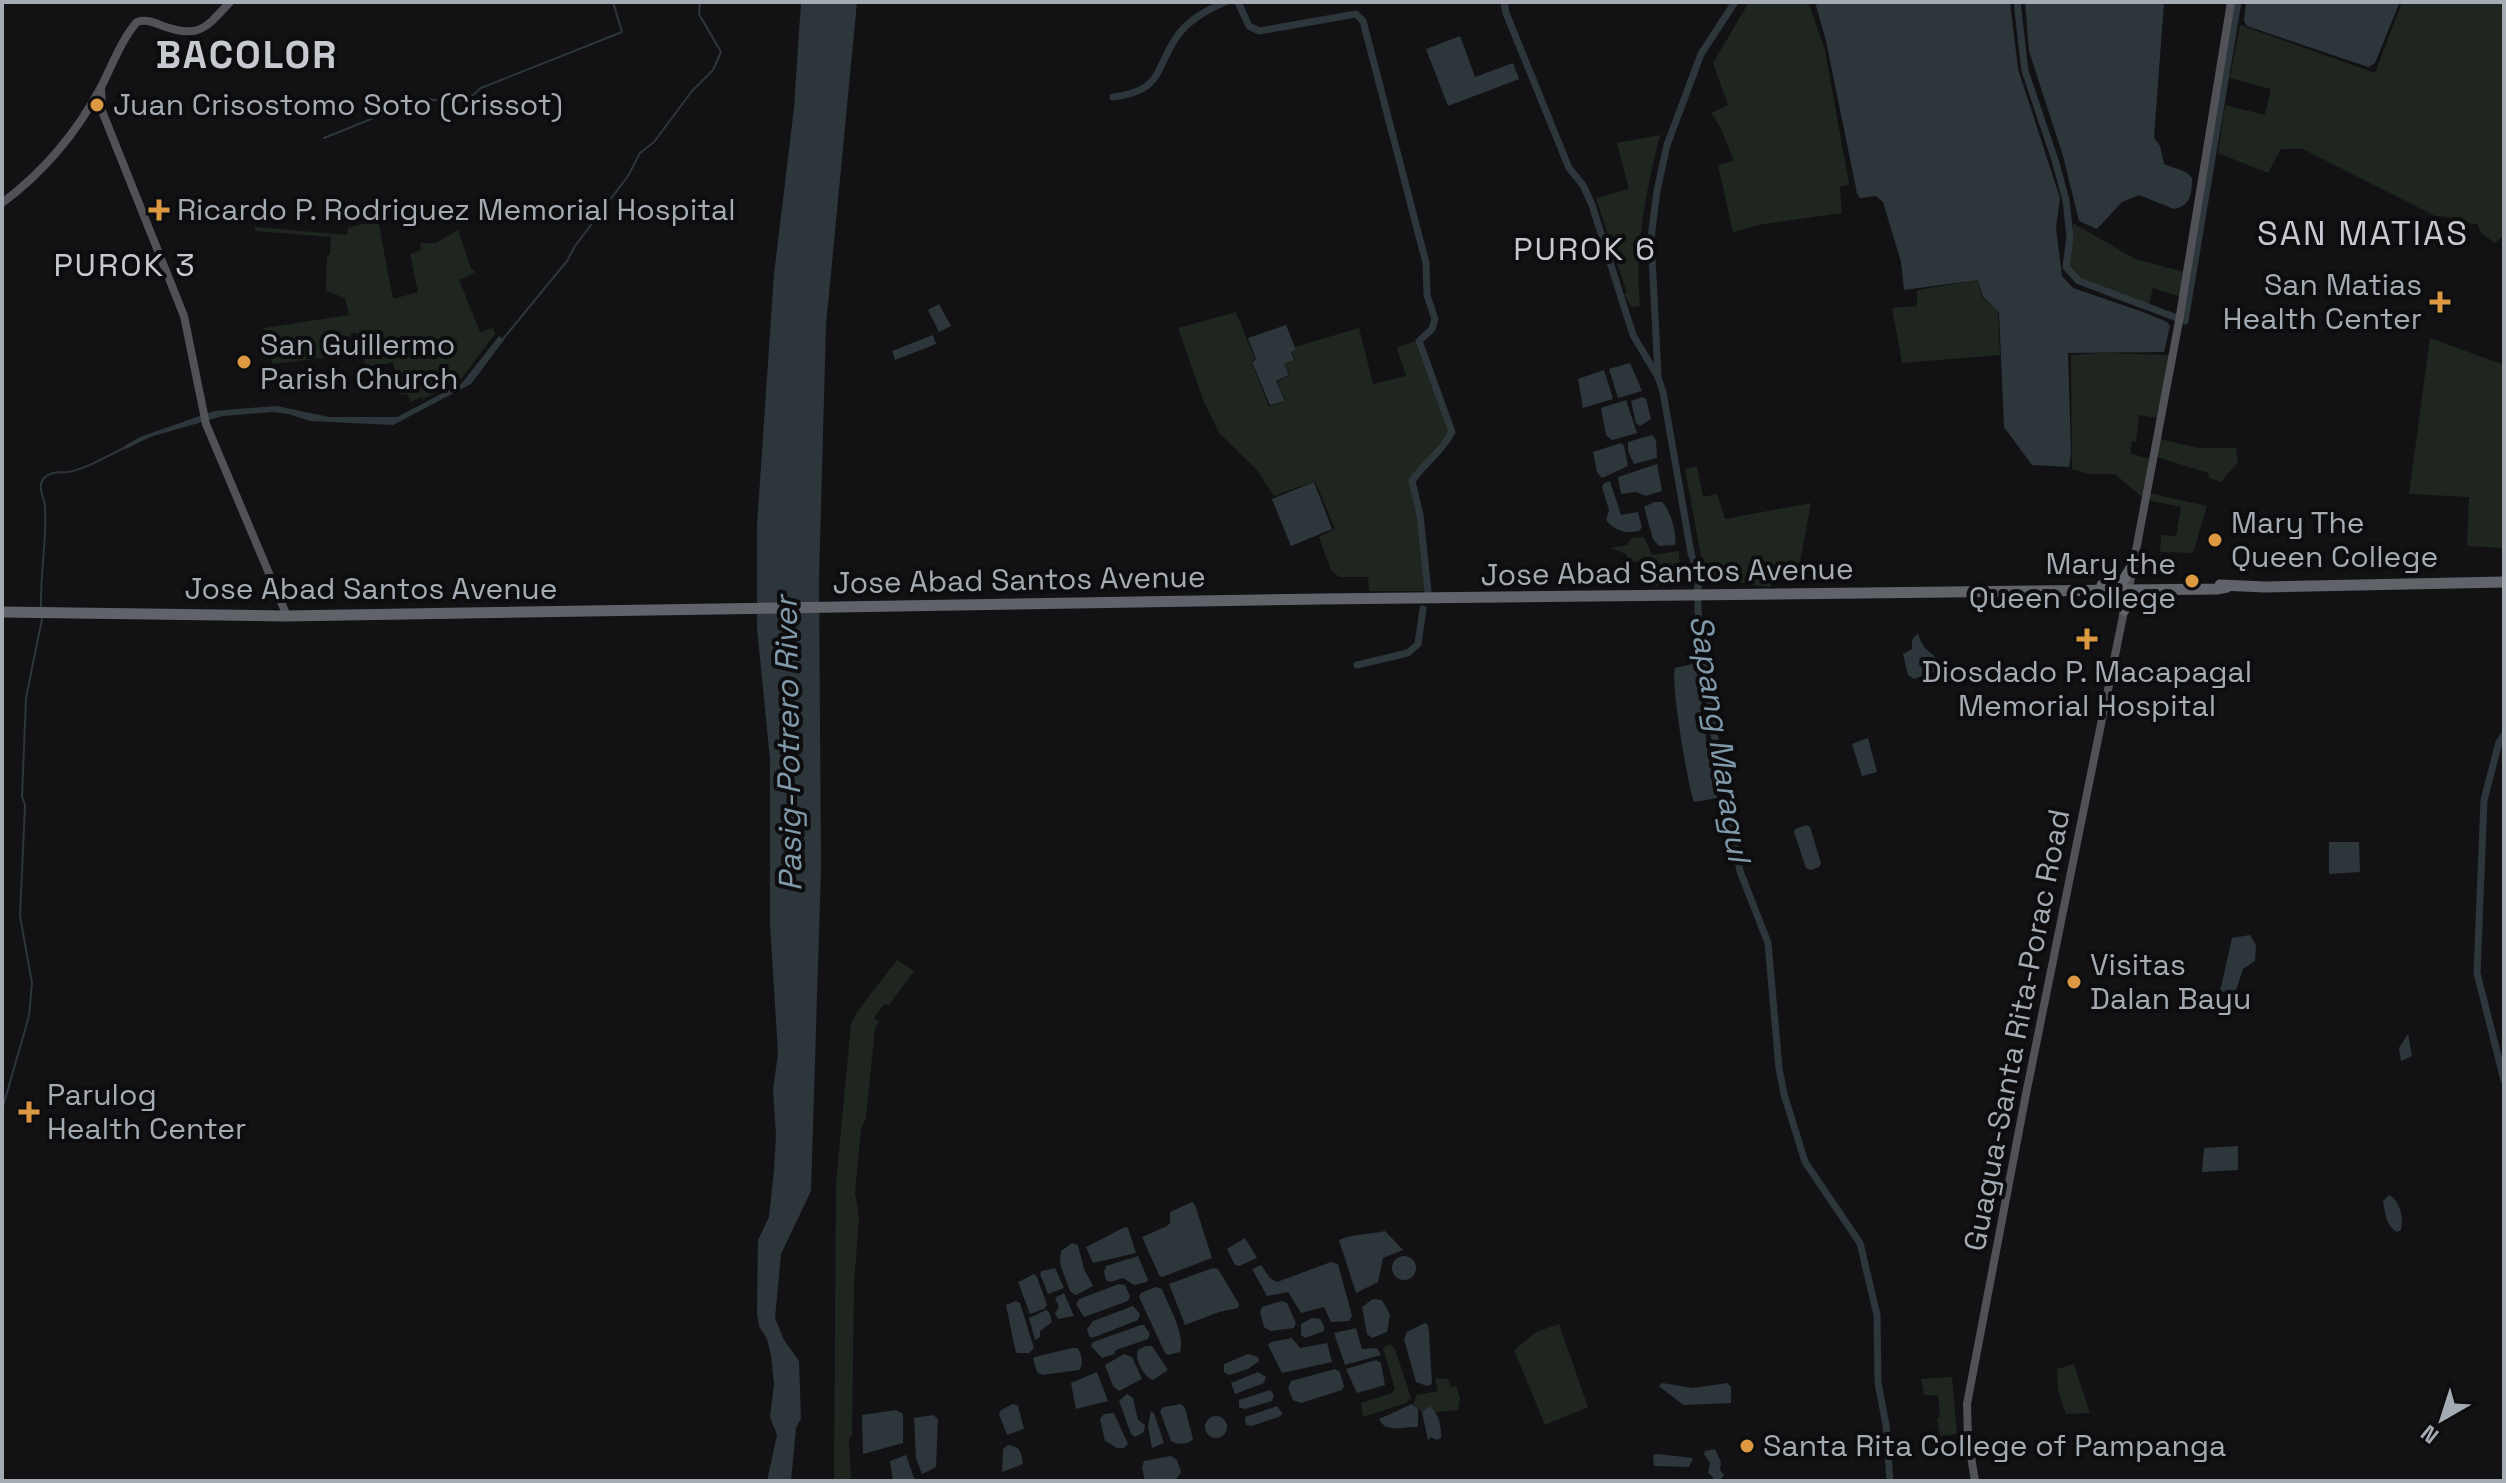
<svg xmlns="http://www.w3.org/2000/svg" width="2506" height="1483" font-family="'Space Grotesk',sans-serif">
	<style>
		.green { fill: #1f261f }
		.water { fill: #2d363b }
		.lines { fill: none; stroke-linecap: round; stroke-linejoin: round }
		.stream { stroke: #2d363b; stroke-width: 2 }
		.river { stroke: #2d363b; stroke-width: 7 }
		.major { stroke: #505257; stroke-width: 8 }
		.highway { stroke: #606369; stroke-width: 11 }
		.poi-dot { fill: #dc9942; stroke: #0d0d0f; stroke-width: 3 }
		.labels { text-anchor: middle; stroke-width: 8; stroke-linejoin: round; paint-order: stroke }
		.poi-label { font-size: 30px; fill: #a5abb3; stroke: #0d0d0f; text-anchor: start }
		.street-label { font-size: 30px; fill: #a5abb3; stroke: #0d0d0f }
		.neighbourhood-label { font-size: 32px; letter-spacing: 2px; fill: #c6c9cf; stroke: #0d0d0f }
		.water-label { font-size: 32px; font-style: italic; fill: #809aaa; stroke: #0d0d0f }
		.quarter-label { font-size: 34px; letter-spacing: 2px; fill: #c6c9cf; stroke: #0d0d0f }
		.district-label { font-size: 38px; font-weight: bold; letter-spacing: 2px; fill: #c6c9cf; stroke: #0d0d0f }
	</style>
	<rect width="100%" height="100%" fill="#121214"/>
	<g class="green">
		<path d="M1749,2H1808L1825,50L1849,184L1840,187L1842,213L1763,224L1733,232L1718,165L1734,161C1726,144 1723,127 1711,113L1728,105L1713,63Z"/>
		<path d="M2402,2H2504V235L2495,243L2481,233L2477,224C2461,223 2452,215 2435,216L2303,149H2281L2268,173L2218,153L2225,105L2265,115L2271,89L2230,78L2240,25L2375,73Z"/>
		<path d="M1660,135C1646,190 1634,249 1640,306L1632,307L1624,294L1627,293L1596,198L1629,189L1617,143Z"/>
		<polygon points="378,220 393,299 418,292 410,254 421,250 420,243 436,243 458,230 471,269 475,272 459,280 480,332 493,328 495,334 461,379 423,399 421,397 411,402 407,394 401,395 393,362 366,368 357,333 350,333 352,354 273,364 268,352 264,328 349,315 345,298 326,291 327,255 330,255 331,237 255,231 255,227 347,235 348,228"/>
		<polygon points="2073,223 2135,259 2184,272 2181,297 2153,288 2149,304 2080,280 2068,267"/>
		<polygon points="1978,280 1982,298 1998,311 2000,355 1902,363 1892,308 1917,306 1917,290"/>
		<path d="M1236,312L1255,359L1251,361L1269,406L1286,401L1277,382L1290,375L1284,364L1295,360L1292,352L1296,350L1295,347L1359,328L1373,384L1406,376L1397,348L1415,341L1450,433C1441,453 1422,463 1411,481L1419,515L1427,591H1369L1368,577H1339L1331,570L1319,537L1335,529L1315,481L1274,496L1256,469L1219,433L1204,402L1178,328Z"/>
		<polygon points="2430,338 2504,365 2504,548 2467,546 2469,497 2409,494"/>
		<polygon points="2103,353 2170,355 2158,418 2139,415 2136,442 2132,441 2130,453 2149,459 2142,497 2115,474 2089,474 2072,469 2071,355"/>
		<polygon points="2160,439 2198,448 2236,448 2238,462 2221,482 2209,478 2208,473 2157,457"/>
		<polygon points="1697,466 1703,497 1717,494 1725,519 1811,503 1799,568 1769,565 1771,587 1705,578 1685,469"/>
		<polygon points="2149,493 2207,506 2193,553 2160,552 2161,535 2176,536 2181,507 2147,500"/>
		<path d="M1644,537L1652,555L1679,551L1680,569C1670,579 1663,589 1648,585L1644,561L1629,562L1626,554L1610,548L1627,545L1631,538Z"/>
		<polygon points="897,960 914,971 889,1005 884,1004 874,1018 879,1022 875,1028 866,1118 861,1129 855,1192 859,1218 854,1285 852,1435 849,1439 851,1481 834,1481 836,1184 851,1024 857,1012"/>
		<polygon points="1559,1324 1588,1407 1545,1425 1514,1350 1536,1332"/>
		<polygon points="1390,1344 1395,1349 1411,1398 1406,1403 1363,1417 1361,1403 1392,1393 1395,1389 1383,1348"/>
		<polygon points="2074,1364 2090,1413 2066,1414 2058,1391 2057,1369"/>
		<polygon points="1952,1377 1957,1434 1940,1436 1937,1418 1940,1417 1938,1395 1924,1395 1921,1379"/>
		<polygon points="1435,1378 1448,1379 1450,1387 1456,1386 1460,1398 1458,1410 1436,1412 1430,1406 1422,1412 1414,1405 1416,1395 1438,1391"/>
	</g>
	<g class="water">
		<polygon points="801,2 857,2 826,325 819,579 821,869 811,1191 781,1254 775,1318 784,1340 799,1361 801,1418 796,1428 791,1481 767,1481 777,1435 770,1417 774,1384 771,1355 767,1339 759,1326 757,1313 758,1240 769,1217 774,1170 776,1134 773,1089 778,1054 770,925 770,759 757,628 757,525 774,274 794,108"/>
		<polygon points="1815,2 2010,2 2018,69 2060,198 2056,228 2062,276 2073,288 2143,312 2167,322 2170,326 2164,352 2068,353 2071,454 2069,467 2032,465 2004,427 1999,312 1983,297 1978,280 1904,290 1901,262 1883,202 1876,196 1860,198 1857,193 1826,41"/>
		<path d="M2025,2H2164L2154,138L2160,146L2164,164L2186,172L2192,178C2192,193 2191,206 2174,209L2139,195L2122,202L2097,229L2079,221L2063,156L2029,51Z"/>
		<polygon points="2246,2 2399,2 2399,4 2375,63 2368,67 2247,26 2244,21"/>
		<polygon points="1460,36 1475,77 1513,63 1519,79 1448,106 1426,49"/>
		<polygon points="939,304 951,326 939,332 928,310"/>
		<polygon points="1286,325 1296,350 1291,352 1294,360 1284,364 1289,375 1276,381 1285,401 1270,405 1252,362 1256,359 1248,338"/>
		<polygon points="933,335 936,344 895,360 892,351"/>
		<polygon points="499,336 504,340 471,384 393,425 310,421 289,414 272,412 223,416 150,437 126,449 124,446 140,437 214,411 238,409 277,406 329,417 397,417 462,383"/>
		<polygon points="1630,363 1642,391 1618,398 1609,369"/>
		<polygon points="1604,370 1613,399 1583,408 1578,379"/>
		<polygon points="1642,397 1646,399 1651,419 1640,426 1636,423 1631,401"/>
		<polygon points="1626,400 1637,433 1612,440 1606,435 1601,408"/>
		<polygon points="1652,435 1656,440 1657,458 1634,464 1628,451 1628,442"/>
		<polygon points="1621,443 1624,446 1628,466 1602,478 1597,472 1593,452"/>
		<polygon points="1657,464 1662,491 1646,496 1636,492 1621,494 1618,477"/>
		<path d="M1610,481L1621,515L1638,512L1642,527L1639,531C1626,534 1615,531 1606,520L1609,510L1602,487L1604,483Z"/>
		<polygon points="1314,482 1332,529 1291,546 1272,499"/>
		<path d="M1654,502H1662C1671,511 1677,534 1675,545L1659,546L1653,539L1644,507Z"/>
		<path d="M1918,633C1923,654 1934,650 1940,665L1934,672L1914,679L1908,675L1903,654L1912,649V640Z"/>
		<path d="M1697,663L1707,746L1717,798L1694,802C1688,787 1670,680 1675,668Z"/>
		<polygon points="1868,738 1877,772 1862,776 1852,744"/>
		<polygon points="1806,825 1810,827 1821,863 1819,867 1811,870 1806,868 1794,832 1795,829"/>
		<polygon points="2329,842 2359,842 2360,872 2329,874"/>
		<polygon points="2250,935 2256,945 2255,961 2243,969 2234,996 2220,991 2232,938"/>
		<polygon points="2408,1034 2412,1056 2401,1061 2399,1048"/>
		<polygon points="2238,1146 2238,1170 2202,1172 2204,1148"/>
		<path d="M2389,1195C2400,1200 2404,1219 2401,1230L2397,1232C2386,1226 2385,1212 2383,1201Z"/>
		<polygon points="1192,1202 1195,1205 1212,1258 1162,1277 1159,1275 1142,1237 1167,1226 1170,1223 1170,1212"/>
		<polygon points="1125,1227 1128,1228 1136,1253 1093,1263 1086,1247"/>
		<path d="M1385,1231L1403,1250L1383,1258L1378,1282L1356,1293L1339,1240C1354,1233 1369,1235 1385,1231Z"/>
		<polygon points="1245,1238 1257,1258 1239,1266 1235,1265 1227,1249"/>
		<polygon points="1072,1243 1078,1245 1084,1269 1093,1286 1076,1295 1070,1291 1060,1264 1061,1251"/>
		<polygon points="1138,1256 1148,1280 1147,1282 1134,1285 1123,1278 1110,1282 1106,1280 1104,1272 1106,1266"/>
		<circle cx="1404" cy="1268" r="12"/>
		<polygon points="1331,1262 1338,1264 1352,1316 1349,1321 1331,1322 1324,1307 1301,1313 1288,1292 1267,1296 1252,1269 1261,1265 1270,1278 1277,1282"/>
		<polygon points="1055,1268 1064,1288 1048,1294 1040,1274 1042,1271"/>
		<polygon points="1213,1268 1218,1269 1239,1304 1238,1308 1219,1312 1185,1325 1169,1284"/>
		<polygon points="1034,1274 1037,1277 1047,1305 1044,1309 1030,1314 1018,1282"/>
		<polygon points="1119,1284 1125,1285 1130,1296 1128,1301 1084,1317 1076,1304 1079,1299"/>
		<path d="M1156,1287L1162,1289C1168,1306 1186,1334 1180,1352L1167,1355L1165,1353L1139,1297L1141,1293Z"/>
		<polygon points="1064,1293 1074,1316 1058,1319 1055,1313 1059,1307 1055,1298"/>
		<polygon points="1373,1299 1382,1300 1390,1315 1387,1332 1372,1338 1367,1334 1362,1307"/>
		<polygon points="1016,1301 1020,1303 1034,1348 1029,1353 1017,1353 1015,1349 1006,1305"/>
		<polygon points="1281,1301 1287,1303 1296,1323 1294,1328 1270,1331 1264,1327 1260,1312 1262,1307"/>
		<polygon points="1133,1306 1140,1314 1138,1320 1092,1338 1089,1336 1087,1329 1093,1321"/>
		<polygon points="1046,1310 1049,1312 1052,1322 1040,1331 1040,1337 1035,1340 1029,1318"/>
		<polygon points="1312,1318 1320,1319 1324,1326 1324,1331 1305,1338 1301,1335 1301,1324"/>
		<polygon points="1425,1323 1428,1325 1429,1332 1432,1384 1427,1386 1416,1382 1404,1339 1407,1332"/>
		<polygon points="1141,1325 1144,1325 1150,1334 1148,1339 1116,1350 1114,1354 1102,1358 1091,1346 1093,1342"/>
		<polygon points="1356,1328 1362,1349 1377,1348 1381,1355 1345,1365 1334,1333"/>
		<polygon points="1292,1338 1300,1348 1327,1343 1332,1362 1282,1373 1268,1345 1271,1342"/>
		<path d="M1146,1346H1152L1168,1370L1153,1380C1144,1377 1134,1359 1138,1350Z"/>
		<path d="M1072,1348H1077C1082,1354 1084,1364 1079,1370L1042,1375L1037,1372L1033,1359L1035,1357Z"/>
		<polygon points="1124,1354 1132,1357 1142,1379 1119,1391 1113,1386 1105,1365"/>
		<polygon points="1248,1354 1258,1357 1259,1361 1248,1369 1229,1375 1224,1372 1224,1364"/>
		<polygon points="1376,1360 1381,1363 1385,1385 1357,1393 1346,1369"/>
		<polygon points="1335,1369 1340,1372 1344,1386 1342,1390 1301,1403 1293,1400 1288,1388 1291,1381"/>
		<polygon points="1097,1372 1108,1401 1076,1409 1071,1383"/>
		<polygon points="1258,1372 1266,1377 1264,1383 1235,1394 1231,1383"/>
		<polygon points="1662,1383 1693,1388 1727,1383 1731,1387 1731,1403 1683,1405 1659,1386"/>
		<polygon points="1270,1390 1274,1395 1272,1401 1245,1409 1239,1407 1239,1400"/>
		<polygon points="1127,1394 1133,1398 1138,1420 1145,1425 1144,1432 1135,1437 1131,1434 1119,1401"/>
		<polygon points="1013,1404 1018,1406 1024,1429 1007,1435 999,1414 1001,1410"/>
		<path d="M1181,1404L1185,1408L1193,1439C1188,1445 1177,1445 1171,1441L1160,1411L1163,1407Z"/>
		<path d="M1412,1404L1418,1409V1427C1402,1426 1386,1434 1379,1419Z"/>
		<polygon points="1277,1406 1282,1413 1281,1416 1252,1426 1246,1425 1245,1417"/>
		<path d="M1430,1406C1440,1415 1441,1427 1441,1438L1437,1440L1431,1437L1428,1440L1422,1412Z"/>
		<polygon points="896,1410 903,1414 903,1443 863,1454 862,1415"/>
		<polygon points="1151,1411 1154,1413 1164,1443 1152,1448 1148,1426"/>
		<polygon points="1114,1413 1128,1444 1124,1448 1117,1448 1105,1441 1100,1419 1104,1414"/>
		<polygon points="933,1415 938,1419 936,1467 922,1474 916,1458 914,1418"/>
		<circle cx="1216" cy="1427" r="11"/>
		<path d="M1008,1445C1021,1447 1021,1452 1023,1464L1002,1472L1003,1449Z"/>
		<polygon points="1715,1449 1721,1462 1720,1470 1724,1475 1719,1481 1712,1481 1713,1477 1708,1473 1710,1463 1704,1454 1705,1451"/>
		<polygon points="1658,1454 1693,1458 1689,1467 1654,1466 1653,1455"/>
		<polygon points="906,1455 915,1481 893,1481 890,1461"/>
		<polygon points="1171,1456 1177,1460 1181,1472 1175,1481 1145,1481 1142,1467 1144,1461"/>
	</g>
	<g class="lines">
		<g class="stream">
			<polyline points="324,138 411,103 429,99 446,102 467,100 481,88 622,32 613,2"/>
			<polyline points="503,339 567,261 575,246 628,176 640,153 654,142 692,91 713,70 721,52 699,14 700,2"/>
			<path d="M41,608C40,574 47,540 45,508C45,497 36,487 44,478C51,471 59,473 68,472C87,469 108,455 126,447"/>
			<polyline points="2,1110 29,1016 32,983 20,916 25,805 22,797 26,698 42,619"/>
		</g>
		<g class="river">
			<path d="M1238,2L1249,26L1259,31L1356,14L1363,21L1426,263L1427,295L1435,319L1432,329L1419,341L1452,432C1442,452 1424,463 1412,481L1420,515L1428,591"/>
			<polyline points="1504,2 1506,13 1569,168 1583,185 1592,205 1633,335 1658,377 1663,392 1691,553 1698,575 1698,611 1714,734 1727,804 1740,871 1768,943 1779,1068 1784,1094 1805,1162 1860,1243 1877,1315 1878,1383 1886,1425 1890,1481"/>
			<polyline points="2017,2 2025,71 2055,160 2066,200 2070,237 2066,267 2079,281 2185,321 2238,2"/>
			<path d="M1113,97C1165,90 1154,68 1178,35C1188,21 1209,9 1225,2"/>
			<polyline points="1658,375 1651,238 1657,191 1667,145 1701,54 1735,2"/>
			<polyline points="1357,665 1408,653 1418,644 1423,609"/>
			<polyline points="2504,735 2499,742 2484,800 2477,973 2504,1080"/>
		</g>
		<g class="major">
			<polyline points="101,87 102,111 184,316 206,424 287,616"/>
			<path d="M2,203C45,171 76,134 101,87C112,66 121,40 137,22C147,19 153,22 163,26C199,39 206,28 230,2"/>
			<polyline points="2128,593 2179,321 2231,2"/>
			<polyline points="1975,1481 1968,1438 1967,1404 2025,1099 2125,606"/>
		</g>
		<g class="highway">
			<polyline points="2102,585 2123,581 2134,563"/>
			<polyline points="2220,585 2265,587 2504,582"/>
			<polyline points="2124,610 2133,597 2143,592"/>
			<polyline points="2,612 287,616 1321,599 2217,589 2227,587"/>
		</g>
	</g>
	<g class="poi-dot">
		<circle cx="97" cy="105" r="8"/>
		<path d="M155 198h8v8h8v8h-8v8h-8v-8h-8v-8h8z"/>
		<path d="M2436 290h8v8h8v8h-8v8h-8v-8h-8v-8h8z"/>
		<circle cx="244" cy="362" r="8"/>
		<circle cx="2215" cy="540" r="8"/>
		<circle cx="2192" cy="581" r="8"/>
		<path d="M2083 627h8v8h8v8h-8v8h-8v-8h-8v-8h8z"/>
		<circle cx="2074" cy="982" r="8"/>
		<path d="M25 1100h8v8h8v8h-8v8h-8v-8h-8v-8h8z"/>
		<circle cx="1747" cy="1446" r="8"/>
	</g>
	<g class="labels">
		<g class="poi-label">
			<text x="113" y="115">Juan Crisostomo Soto (Crissot)</text>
			<text x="177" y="220">Ricardo P. Rodriguez Memorial Hospital</text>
			<text x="2422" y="295" text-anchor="end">San Matias<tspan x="2422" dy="34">Health Center</tspan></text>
			<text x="260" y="355">San Guillermo<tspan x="260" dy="34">Parish Church</tspan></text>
			<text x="2231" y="533">Mary The<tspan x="2231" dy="34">Queen College</tspan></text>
			<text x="2176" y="574" text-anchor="end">Mary the<tspan x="2176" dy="34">Queen College</tspan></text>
			<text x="2087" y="682" text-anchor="middle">Diosdado P. Macapagal<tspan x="2087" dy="34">Memorial Hospital</tspan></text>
			<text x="2090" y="975">Visitas<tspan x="2090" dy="34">Dalan Bayu</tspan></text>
			<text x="47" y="1105">Parulog<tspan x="47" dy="34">Health Center</tspan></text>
			<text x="1763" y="1456">Santa Rita College of Pampanga</text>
		</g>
		<g class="street-label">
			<text transform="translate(1667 572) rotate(-1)" y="10">Jose Abad Santos Avenue</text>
			<text transform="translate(1019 580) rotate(-1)" y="10">Jose Abad Santos Avenue</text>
			<text x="371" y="599">Jose Abad Santos Avenue</text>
			<text transform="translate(2017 1030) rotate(-79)" y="10">Guagua-Santa Rita-Porac Road</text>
		</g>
		<g class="neighbourhood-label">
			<text x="1585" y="260">PUROK 6</text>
			<text x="125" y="276">PUROK 3</text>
		</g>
		<g class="water-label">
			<text transform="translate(1720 738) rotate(81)" y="11">Sapang Maragul</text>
			<text transform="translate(788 744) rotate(-91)" y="11">Pasig-Potrero River</text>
		</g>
		<g class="quarter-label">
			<text x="2363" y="245">SAN MATIAS</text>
		</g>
		<g class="district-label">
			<text x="247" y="68">BACOLOR</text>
		</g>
	</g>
	<rect width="2506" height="1483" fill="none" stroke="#a5abb3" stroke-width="8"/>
	<g transform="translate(2442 1419) rotate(219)" stroke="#0d0d0f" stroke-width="6" paint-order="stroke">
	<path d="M0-6L14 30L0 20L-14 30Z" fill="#a5abb3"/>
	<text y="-12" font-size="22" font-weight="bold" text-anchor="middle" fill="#a5abb3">N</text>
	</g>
</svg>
